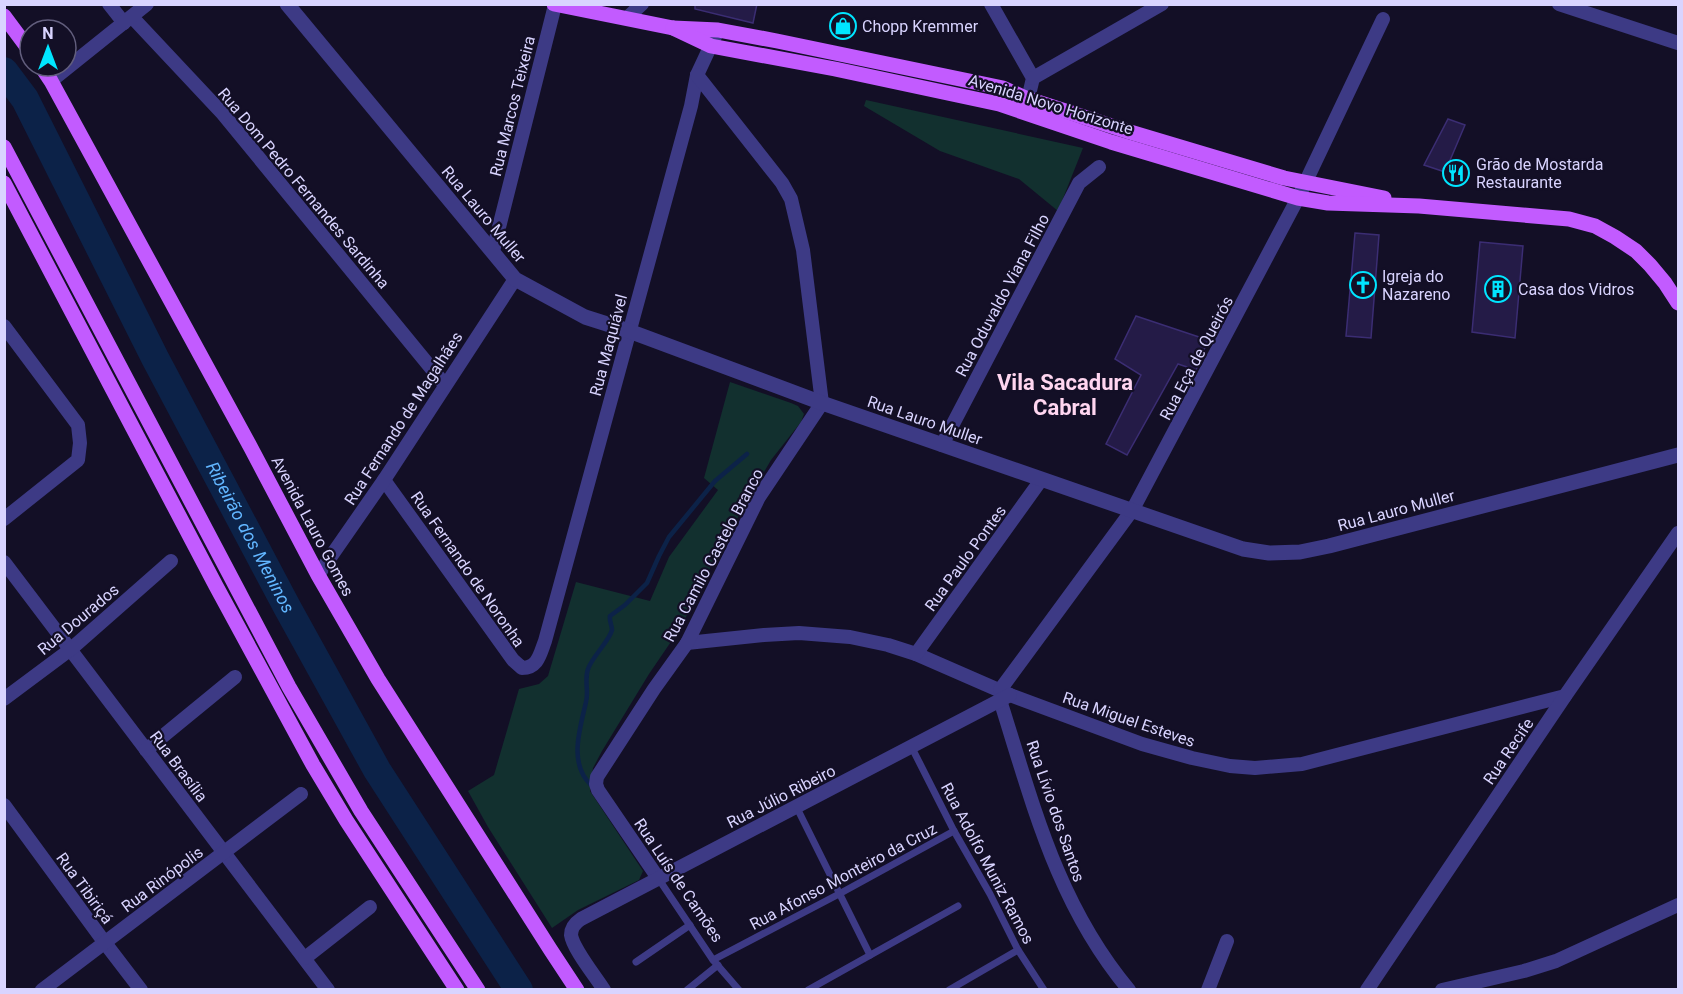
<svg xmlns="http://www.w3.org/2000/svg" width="1683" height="994" font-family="Roboto,sans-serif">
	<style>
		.green { fill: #12302f }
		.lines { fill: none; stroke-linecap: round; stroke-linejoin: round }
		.stream { stroke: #0c2248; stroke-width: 4.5 }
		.river { stroke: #0c2248; stroke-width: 28 }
		.building { fill: #241b47; stroke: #3b2d73; stroke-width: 1.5 }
		.service { stroke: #3d3a85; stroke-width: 7 }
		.minor { stroke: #3d3a85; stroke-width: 14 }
		.tertiary { stroke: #3d3a85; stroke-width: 15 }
		.primary { stroke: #c25bff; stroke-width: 15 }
		.labels { text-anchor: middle; stroke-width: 4.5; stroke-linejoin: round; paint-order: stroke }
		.poi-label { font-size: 16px; fill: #d9d4ff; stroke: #130f26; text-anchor: start }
		.street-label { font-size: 16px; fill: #d9d4ff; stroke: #130f26 }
		.water-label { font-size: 18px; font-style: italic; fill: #62b6ff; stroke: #130f26 }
		.district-label { font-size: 22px; font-weight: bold; fill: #ffd6f0; stroke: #130f26 }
	</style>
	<rect width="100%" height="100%" fill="#130f26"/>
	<g class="green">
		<polygon points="866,100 1083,148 1058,211 1019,179 940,151 864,106"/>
		<polygon points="730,382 791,403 798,406 804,414 801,422 771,460 718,552 681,627 649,674 602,751 593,768 590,791 643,871 639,880 578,910 552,928 488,827 468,791 494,775 519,689 539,684 548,676 576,582 650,601 669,557 718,490 704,478"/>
	</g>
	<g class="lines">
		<path class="stream" d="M591,785C568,763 580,729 586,702C589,691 584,680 588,669C592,657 610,640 612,630C612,625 609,621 610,616L625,605L647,583L659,556L669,537L715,481L747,454"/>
		<path class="river" id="s1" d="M4,71L25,99L155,358L287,607L377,770L519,990"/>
	</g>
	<g class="building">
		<polygon points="695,4 757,4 753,23 695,9"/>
		<polygon points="1448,119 1465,125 1445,172 1424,165"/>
		<polygon points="1355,233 1379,235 1371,338 1346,336"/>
		<polygon points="1480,242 1523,246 1515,338 1472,332"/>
		<polygon points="1136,316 1208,340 1196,370 1178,364 1127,455 1106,444 1141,375 1115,359"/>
	</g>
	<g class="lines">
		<g class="service">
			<polyline points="911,746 954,831 990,894 1018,950 1044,990"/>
			<polyline points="796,806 870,955"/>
			<polyline points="658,878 713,960 739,990"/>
			<polyline points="713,960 839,894 954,831"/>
			<polyline points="636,962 690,925"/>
			<polyline points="687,990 718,965"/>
			<polyline points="808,990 958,906"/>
			<polyline points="949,990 1018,950"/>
		</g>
		<g class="minor">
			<polyline points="109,4 124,23"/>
			<polyline points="991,4 1033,78 1028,99"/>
			<polyline points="1559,4 1678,43"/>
			<polyline points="132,17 223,114 445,385"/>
			<polyline points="627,18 642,4"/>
			<polyline points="1033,78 1162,4"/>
			<polyline points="51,81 147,4"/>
			<polyline points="493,251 555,5"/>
			<polyline points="4,326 78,425 80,443 78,460 4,519"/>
			<polyline points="942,445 1079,183 1099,167"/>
			<path d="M384,480L513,660L522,668C538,668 540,654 545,641L691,106L697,75L718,30"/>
			<polyline points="4,562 328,990"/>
			<polyline points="318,575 384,480 515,279"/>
			<polyline points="687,643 764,635 799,633 850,637 888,645 916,654 1010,695 1142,744 1192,758 1230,766 1255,768 1302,764 1565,696"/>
			<polyline points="916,654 1041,480"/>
			<polyline points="1000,690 1133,509 1298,198 1383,19"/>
			<polyline points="4,699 71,649 171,561"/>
			<path d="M1000,700C1033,804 1057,904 1129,990"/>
			<polyline points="146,750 235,677"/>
			<polyline points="4,805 105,943 141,990"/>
			<polyline points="658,878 598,790 596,784 597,777 654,689 687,643 759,497 822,403 803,250 791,199 782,183 697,75"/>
			<polyline points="305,958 370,907"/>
			<polyline points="42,990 301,794"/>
			<path d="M604,990C596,977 573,949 571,935C571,928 575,923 581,919L1010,695"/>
			<polyline points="1208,990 1227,941"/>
			<polyline points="1367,990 1565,696 1678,533"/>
			<polyline points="1442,990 1524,971 1556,961 1678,905"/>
		</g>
		<polyline class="tertiary" points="287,4 515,279 585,317 629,331 822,403 1243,549 1269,553 1300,552 1329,546 1678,455"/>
		<g class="primary">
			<polyline points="554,4 673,28 718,30 777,41 1003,88 1028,99 1130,132 1284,178 1384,198"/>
			<polyline points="4,16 30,51"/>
			<polyline points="673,28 711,46 835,69 999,104 1111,142 1298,198 1328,203 1419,206 1569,219 1595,226 1615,237 1636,251 1650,265 1665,283 1678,303"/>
			<polyline points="41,66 51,81 251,448 318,575 378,679 550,949 577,990"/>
			<polyline points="4,147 289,687 361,811 478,990"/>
			<polyline points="4,183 216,586 313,765 346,820 457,990"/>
		</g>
	</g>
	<defs>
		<symbol id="shop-ring" viewBox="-11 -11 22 22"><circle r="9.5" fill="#130f26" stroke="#00e5ff" stroke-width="1.5"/><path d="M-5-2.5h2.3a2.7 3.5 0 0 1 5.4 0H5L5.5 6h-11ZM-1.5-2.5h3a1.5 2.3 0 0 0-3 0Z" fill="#00e5ff"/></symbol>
		<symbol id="restaurant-ring" viewBox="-11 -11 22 22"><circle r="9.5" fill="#130f26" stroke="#00e5ff" stroke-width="1.5"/><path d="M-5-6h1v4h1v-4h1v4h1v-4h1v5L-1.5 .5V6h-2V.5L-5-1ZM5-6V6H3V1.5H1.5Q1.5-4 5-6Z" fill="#00e5ff"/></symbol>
		<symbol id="church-ring" viewBox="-11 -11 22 22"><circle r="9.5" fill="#130f26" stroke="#00e5ff" stroke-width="1.5"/><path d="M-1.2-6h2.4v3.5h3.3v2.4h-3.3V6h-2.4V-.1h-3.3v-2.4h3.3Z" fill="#00e5ff"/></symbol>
		<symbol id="building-ring" viewBox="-11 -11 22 22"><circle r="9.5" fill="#130f26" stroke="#00e5ff" stroke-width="1.5"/><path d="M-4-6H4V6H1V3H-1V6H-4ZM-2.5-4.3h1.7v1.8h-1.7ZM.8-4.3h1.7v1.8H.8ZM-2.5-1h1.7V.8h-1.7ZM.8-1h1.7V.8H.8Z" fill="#00e5ff"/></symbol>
	</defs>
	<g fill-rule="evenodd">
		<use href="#shop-ring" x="828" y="11" width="30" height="30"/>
		<use href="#restaurant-ring" x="1441" y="158" width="30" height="30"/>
		<use href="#church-ring" x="1348" y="270" width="30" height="30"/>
		<use href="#building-ring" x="1483" y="274" width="30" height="30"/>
	</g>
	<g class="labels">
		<g class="poi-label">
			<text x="862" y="32">Chopp Kremmer</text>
			<text x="1476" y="170">Grão de Mostarda<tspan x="1476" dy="18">Restaurante</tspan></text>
			<text x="1382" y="282">Igreja do<tspan x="1382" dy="18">Nazareno</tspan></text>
			<text x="1518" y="295">Casa dos Vidros</text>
		</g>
		<g class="street-label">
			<text transform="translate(1051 104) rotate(17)" y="6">Avenida Novo Horizonte</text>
			<text transform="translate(512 106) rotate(-76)" y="6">Rua Marcos Teixeira</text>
			<text transform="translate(304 188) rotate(50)" y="6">Rua Dom Pedro Fernandes Sardinha</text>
			<text transform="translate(484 214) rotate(50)" y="6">Rua Lauro Muller</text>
			<text transform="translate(1002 295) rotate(-62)" y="6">Rua Oduvaldo Viana Filho</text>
			<text transform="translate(608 345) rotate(-75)" y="6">Rua Maquiável</text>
			<text transform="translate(1196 358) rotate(-62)" y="6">Rua Eça de Queirós</text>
			<text transform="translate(403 418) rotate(-57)" y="6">Rua Fernando de Magalhães</text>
			<text transform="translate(925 420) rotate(19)" y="6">Rua Lauro Muller</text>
			<text transform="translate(1396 510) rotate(-15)" y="6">Rua Lauro Muller</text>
			<text transform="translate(313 526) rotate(62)" y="6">Avenida Lauro Gomes</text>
			<text transform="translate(713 555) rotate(-62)" y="6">Rua Camilo Castelo Branco</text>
			<text transform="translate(965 558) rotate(-54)" y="6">Rua Paulo Pontes</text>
			<text transform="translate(468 569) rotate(55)" y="6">Rua Fernando de Noronha</text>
			<text transform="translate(78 619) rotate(-40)" y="6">Rua Dourados</text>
			<text transform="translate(1129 719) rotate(19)" y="6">Rua Miguel Esteves</text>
			<text transform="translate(1508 751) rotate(-56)" y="6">Rua Recife</text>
			<text transform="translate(179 766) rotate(53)" y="6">Rua Brasília</text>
			<text transform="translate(781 796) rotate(-27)" y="6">Rua Júlio Ribeiro</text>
			<text transform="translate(1056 811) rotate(71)" y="6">Rua Lívio dos Santos</text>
			<text transform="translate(988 863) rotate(62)" y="6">Rua Adolfo Muniz Ramos</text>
			<text transform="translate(843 876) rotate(-28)" y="6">Rua Afonso Monteiro da Cruz</text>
			<text transform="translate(162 879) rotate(-37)" y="6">Rua Rinópolis</text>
			<text transform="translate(679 880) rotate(56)" y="6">Rua Luís de Camões</text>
			<text transform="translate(85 888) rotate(54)" y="6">Rua Tibiriçá</text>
		</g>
		<g class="water-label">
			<text dy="6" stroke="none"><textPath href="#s1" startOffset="528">Ribeirão dos Meninos</textPath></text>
		</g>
		<g class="district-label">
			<text x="1065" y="390">Vila Sacadura<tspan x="1065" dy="25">Cabral</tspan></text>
		</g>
	</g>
	<rect width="1683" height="994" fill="none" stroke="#d9d4ff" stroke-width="12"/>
	<g transform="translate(48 48)"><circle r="28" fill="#130f26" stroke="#625e7d" stroke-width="1.5"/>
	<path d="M0-4.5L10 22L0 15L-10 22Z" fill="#00e5ff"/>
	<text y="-9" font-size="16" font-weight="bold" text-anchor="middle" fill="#d9d4ff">N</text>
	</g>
</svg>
